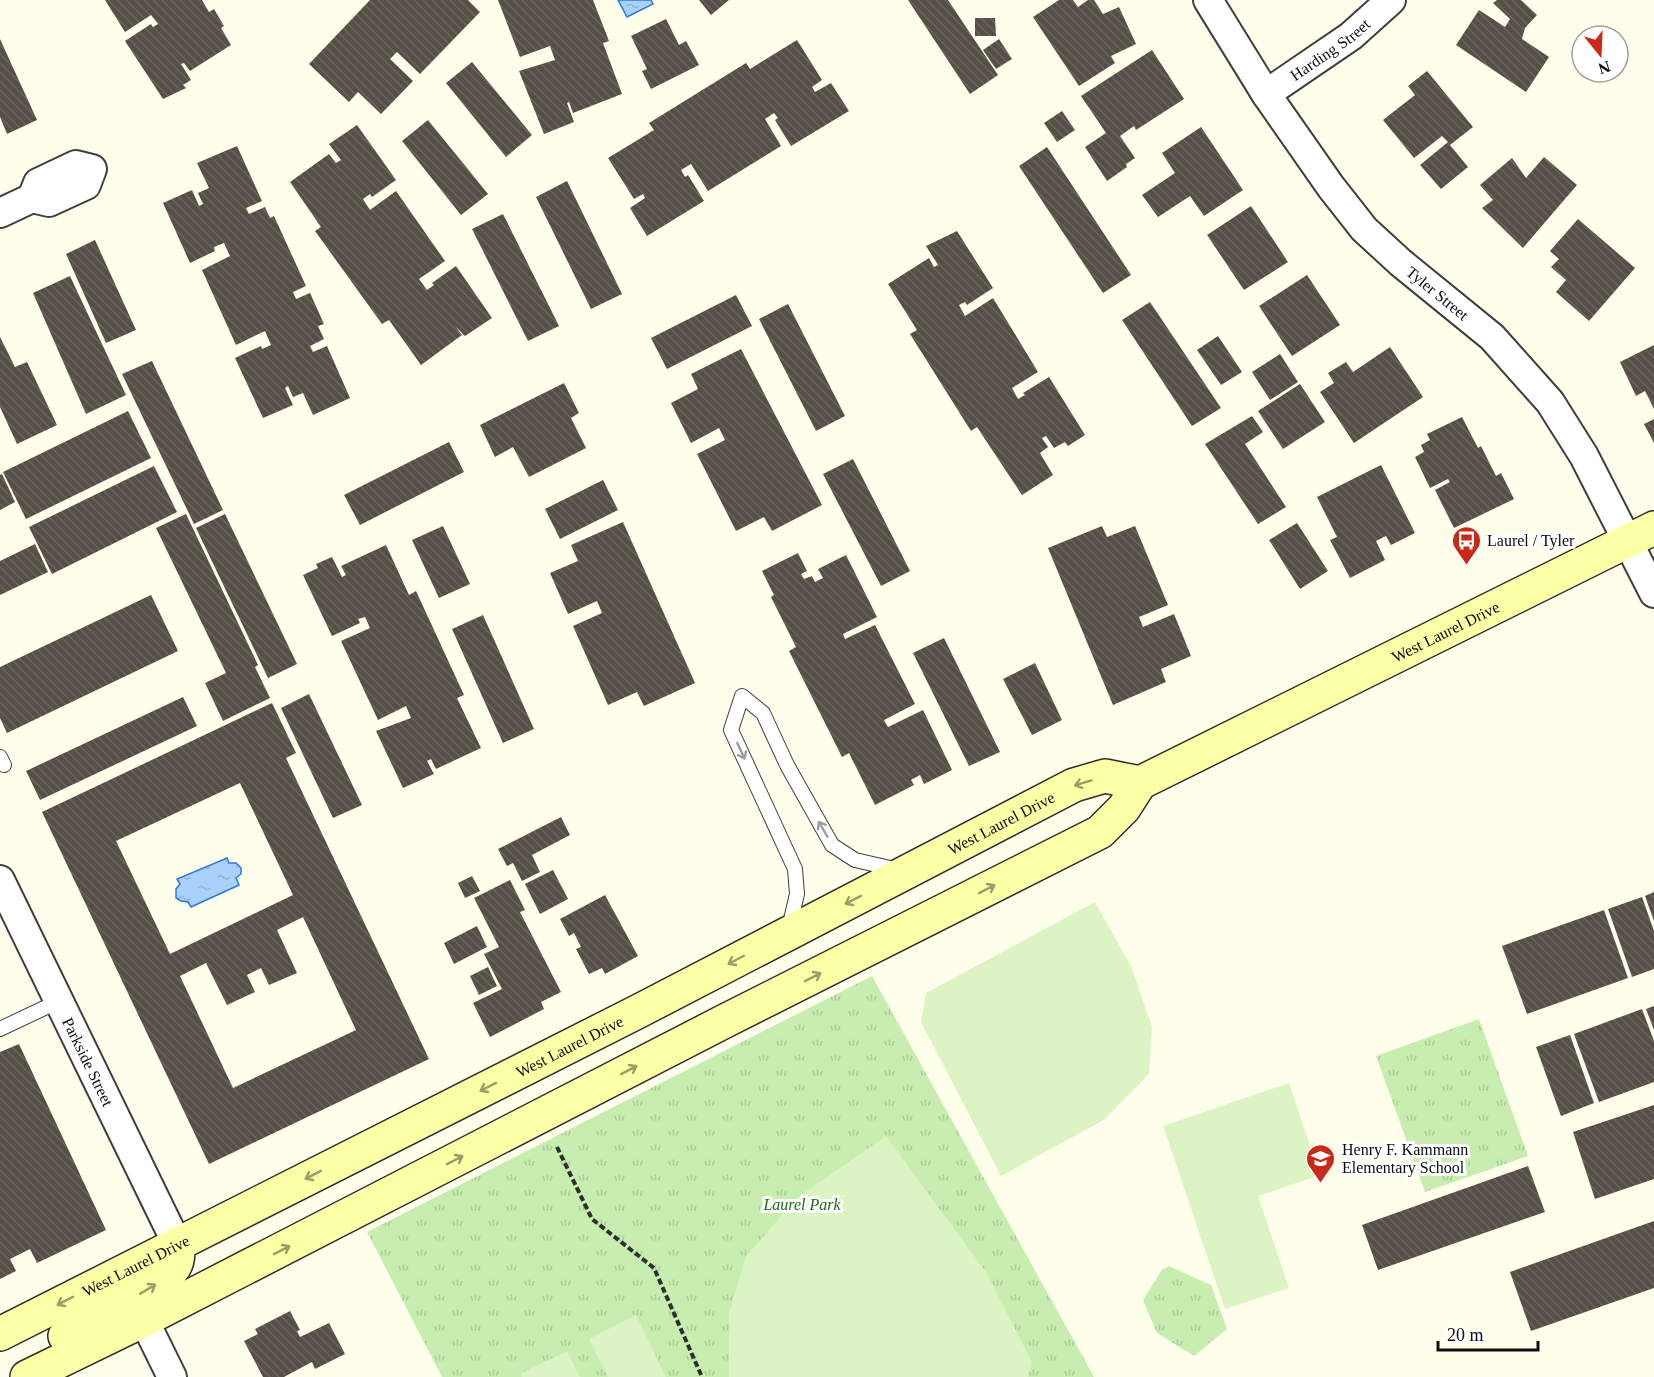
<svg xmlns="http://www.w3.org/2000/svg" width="1654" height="1377" font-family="Georgia,serif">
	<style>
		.park { fill: url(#park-tufts) }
		.pitch { fill: #dcf3c3 }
		.water { fill: url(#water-ripples); stroke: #2a79da; stroke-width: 1.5 }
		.building { fill: url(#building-back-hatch); fill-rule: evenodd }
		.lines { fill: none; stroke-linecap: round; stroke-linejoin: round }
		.service-casing { stroke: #3f3f3f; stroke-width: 16 }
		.minor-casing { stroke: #3f3f3f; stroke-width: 32 }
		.secondary-casing { stroke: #2e2e2e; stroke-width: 36 }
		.path { stroke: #2e2e2e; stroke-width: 4; stroke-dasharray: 6 3; stroke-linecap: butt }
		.service { stroke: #fff; stroke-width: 14 }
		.minor { stroke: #fff; stroke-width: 28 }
		.secondary { stroke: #fbffa6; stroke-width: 33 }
		.oneway { stroke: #9e9e9e }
		.oneway2 { stroke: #9b9e68 }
		.labels { text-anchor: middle; stroke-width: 6; stroke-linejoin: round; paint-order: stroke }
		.street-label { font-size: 16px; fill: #0c0c0c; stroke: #fff }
		.poi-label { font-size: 16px; fill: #0c0c0c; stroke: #fff; text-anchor: start }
		.park-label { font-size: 16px; font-style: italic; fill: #1b6917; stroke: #fff }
	</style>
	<defs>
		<pattern id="park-tufts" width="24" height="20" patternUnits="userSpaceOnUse" patternTransform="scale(1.5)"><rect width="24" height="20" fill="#c7edb1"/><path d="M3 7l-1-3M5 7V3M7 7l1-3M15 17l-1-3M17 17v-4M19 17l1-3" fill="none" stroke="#aaca97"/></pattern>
		<pattern id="water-ripples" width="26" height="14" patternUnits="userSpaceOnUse" patternTransform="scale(1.5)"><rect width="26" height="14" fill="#aad1fc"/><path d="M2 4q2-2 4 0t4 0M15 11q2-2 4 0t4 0" fill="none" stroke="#91b2d7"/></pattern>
		<pattern id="building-back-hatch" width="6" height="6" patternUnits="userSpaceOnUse" patternTransform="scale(1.5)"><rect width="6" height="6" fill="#564f47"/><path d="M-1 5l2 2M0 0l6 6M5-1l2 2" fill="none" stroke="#69645d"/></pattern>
	</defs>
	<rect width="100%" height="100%" fill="#fffeeb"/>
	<g class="park">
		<polygon points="872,976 1094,1377 442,1377 367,1232"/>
		<polygon points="1479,1019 1528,1156 1425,1192 1376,1056"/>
		<polygon points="1169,1266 1211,1285 1227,1329 1194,1356 1157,1333 1143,1300 1161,1271"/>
	</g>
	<g class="pitch">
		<polygon points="1095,902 1132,968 1152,1027 1149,1074 1104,1120 1001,1176 921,1022 926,993"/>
		<polygon points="1289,1083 1320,1175 1258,1196 1289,1288 1225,1309 1163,1126"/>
		<polygon points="886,1136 986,1272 1032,1362 1028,1377 729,1377 729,1314 746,1256 798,1197"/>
		<polygon points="636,1315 666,1377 608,1377 589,1339"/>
		<polygon points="567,1351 580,1377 522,1377 520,1374"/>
	</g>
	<g class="water">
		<polygon points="618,0 651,0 653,4 627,17"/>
		<polygon points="227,858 229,863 236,863 241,868 241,874 236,878 239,885 191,907 188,902 181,901 176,898 176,889 180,884 177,879"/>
	</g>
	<g class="building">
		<polygon points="105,0 202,0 209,12 214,9 224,26 221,28 231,45 190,71 184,63 181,64 191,80 183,85 186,88 163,99 125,41 151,24 153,27 158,24 151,15 125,32"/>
		<polygon points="370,0 468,0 480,12 420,74 397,52 390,59 413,81 381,114 358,92 349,102 309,64"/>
		<polygon points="498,0 593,0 609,41 603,43 622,94 573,113 569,102 567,103 574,122 544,134 519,71 555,60 550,46 520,57"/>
		<polygon points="699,0 729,0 711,15"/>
		<polygon points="908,0 948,0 998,75 970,94"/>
		<polygon points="1059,0 1073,0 1078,7 1088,0 1094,0 1103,14 1119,7 1136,44 1111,56 1115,63 1079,86 1033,17"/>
		<polygon points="1497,0 1521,0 1537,15 1525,28 1522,39 1549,57 1526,92 1456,45 1479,10 1505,27 1510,19 1493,3"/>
		<polygon points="975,18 995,18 996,36 975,36"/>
		<polygon points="666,19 679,45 686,41 699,65 651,89 642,71 647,69 631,36"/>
		<polygon points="0,39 37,120 7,134 0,117"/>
		<polygon points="999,39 1012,59 996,69 983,50"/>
		<polygon points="797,40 822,80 812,87 815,92 831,83 849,111 791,146 775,120 778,118 774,113 765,119 781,146 708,191 691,164 681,170 685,177 688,175 704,201 647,236 630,208 645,198 643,194 634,199 608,158 654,130 649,123 746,63 750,69"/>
		<polygon points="1152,50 1184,99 1136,130 1134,126 1120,136 1135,158 1126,164 1127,167 1107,181 1085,147 1106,133 1081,96"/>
		<polygon points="472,62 532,135 506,157 446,83"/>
		<polygon points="1427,71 1473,127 1450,145 1468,167 1441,189 1420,165 1448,142 1442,136 1414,158 1383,120 1415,95 1408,86"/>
		<polygon points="1062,111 1075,130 1057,142 1044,123"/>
		<polygon points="428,120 488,194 461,215 402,141"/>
		<polygon points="357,125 396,180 372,197 370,194 363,199 370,210 396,191 445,261 419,279 427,290 434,285 432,283 456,266 492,318 465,336 455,326 462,335 421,365 389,320 382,324 315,231 321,227 290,182 329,154 336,163 341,160 329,144"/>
		<polygon points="1201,127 1243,190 1204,216 1190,196 1158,217 1142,195 1175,173 1162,153"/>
		<polygon points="237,146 262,201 246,208 249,214 265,207 270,218 274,216 306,286 293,292 296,299 310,293 324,324 318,326 324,339 310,346 313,352 327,346 350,398 313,415 303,393 293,397 288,386 285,388 293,405 263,418 235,358 261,346 262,349 271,345 265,331 236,345 202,270 230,256 224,243 214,247 215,251 190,263 163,203 192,190 199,206 203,204 198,193 209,188 197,163"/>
		<polygon points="1047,147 1131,275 1103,293 1019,166"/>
		<polygon points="1544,157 1577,185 1523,248 1482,208 1493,200 1480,185 1512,158 1526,178"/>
		<polygon points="567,181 622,294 591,309 536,197"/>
		<polygon points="1251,206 1288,262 1244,290 1207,235"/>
		<polygon points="503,214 559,326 528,341 472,229"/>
		<polygon points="1578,219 1635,268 1589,321 1556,292 1566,280 1551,267 1559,259 1550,251"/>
		<polygon points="957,231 993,288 967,305 965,302 959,305 965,316 993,298 1038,372 1012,388 1018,399 1025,395 1023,393 1049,377 1085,435 1068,446 1065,442 1054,448 1046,436 1042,438 1048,447 1040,453 1053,475 1022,495 977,427 971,431 910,334 917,330 888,284 929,258 934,267 938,265 926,246"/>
		<polygon points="95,240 136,330 106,343 66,254"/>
		<polygon points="1307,275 1340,325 1292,356 1259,306"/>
		<polygon points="70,276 126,395 86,414 33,293"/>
		<polygon points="736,295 752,326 667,369 651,338"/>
		<polygon points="1150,302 1221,408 1192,426 1122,320"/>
		<polygon points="788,304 845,416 816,431 759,319"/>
		<polygon points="1218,336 1242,372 1221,385 1197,350"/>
		<polygon points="0,337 15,367 27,362 57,425 17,444 0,407"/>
		<polygon points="1654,345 1654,409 1645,391 1636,396 1620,362"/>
		<polygon points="1390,347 1423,397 1354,443 1320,392 1334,383 1328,373 1346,362 1353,372"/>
		<polygon points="741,349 822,505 772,531 764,517 736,531 697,454 725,440 719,428 691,443 671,403 698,389 691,374"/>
		<polygon points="1280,354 1298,382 1270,400 1252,372"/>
		<polygon points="152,361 223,510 194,524 122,374"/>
		<polygon points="564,383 579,413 571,418 586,448 529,477 513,447 495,457 480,425"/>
		<polygon points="1300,384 1325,422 1283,449 1258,411"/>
		<polygon points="128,411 151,458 26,519 3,472"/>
		<polygon points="1252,416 1263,432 1245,444 1286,507 1258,524 1205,444"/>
		<polygon points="1462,417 1478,448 1481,446 1496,476 1501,473 1514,499 1454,528 1435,490 1450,482 1448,479 1430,488 1415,457 1424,452 1421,445 1430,440 1427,434"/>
		<polygon points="1654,419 1654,443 1644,424"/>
		<polygon points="449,442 464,472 360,525 344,495"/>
		<polygon points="853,459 910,571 881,586 823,474"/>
		<polygon points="1381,465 1415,533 1391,545 1386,536 1376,541 1385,560 1350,578 1330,540 1337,537 1317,497"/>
		<polygon points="154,466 177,512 52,574 29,527"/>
		<polygon points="2,474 15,502 0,510 0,475"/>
		<polygon points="603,480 618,510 560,539 545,509"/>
		<polygon points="186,514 258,665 255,667 270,698 223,721 205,683 226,673 156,528"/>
		<polygon points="225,514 297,664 268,678 196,528"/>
		<polygon points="623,522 695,683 644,706 637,692 608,705 573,626 602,613 597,601 568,614 550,573 578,561 571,545"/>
		<polygon points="1297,523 1328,571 1300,589 1269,540"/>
		<polygon points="443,526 470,584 439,598 412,540"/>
		<polygon points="1102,526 1107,537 1135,526 1168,605 1139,617 1143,627 1174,614 1191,656 1161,669 1166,682 1113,705 1048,548"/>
		<polygon points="35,544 48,572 0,595 0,561"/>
		<polygon points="386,545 409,595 416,591 464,695 457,698 481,748 436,769 431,759 427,761 434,774 403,788 376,731 411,718 406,706 378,720 341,641 370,628 365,617 358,619 360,623 332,636 303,575 318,568 316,564 332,557 342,577 346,575 341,566"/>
		<polygon points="798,553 807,571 801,574 804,579 812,576 815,582 823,578 818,569 846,555 877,617 843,634 845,639 875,625 915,704 884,720 888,727 923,710 952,770 924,784 920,775 911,780 914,785 875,805 849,753 842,757 789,651 796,647 771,597 774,595 762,571"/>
		<polygon points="151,595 178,651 7,733 0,718 0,667"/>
		<polygon points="483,615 534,729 503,743 452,629"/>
		<polygon points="944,638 1000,752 969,766 913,653"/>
		<polygon points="1035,663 1062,720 1032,735 1003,679"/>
		<polygon points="309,694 362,805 333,818 281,708"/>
		<polygon points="183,697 197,726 40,800 26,771"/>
		<path d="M272,703L296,753L286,758L429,1059L209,1164L42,812ZM240,783L293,895L170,954L116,841ZM303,917L356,1030L233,1088L180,976L206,963L227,1005L255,992L247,975L261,968L269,985L297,973L277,930Z"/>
		<polygon points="561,817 570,835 532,855 540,872 522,881 513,863 507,866 498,849"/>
		<polygon points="553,870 568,899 540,914 525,884"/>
		<polygon points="472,876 480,891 465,898 458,883"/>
		<polygon points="510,880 525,910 520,912 561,992 541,1002 544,1009 490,1037 473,1003 502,989 484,954 499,947 474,898"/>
		<polygon points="1654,892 1654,921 1645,896"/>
		<polygon points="605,895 638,956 605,974 602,968 589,974 576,949 581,947 574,933 569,936 560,919"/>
		<polygon points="1642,897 1654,931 1654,969 1632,977 1608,909"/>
		<polygon points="1604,910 1628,978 1527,1014 1502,946"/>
		<polygon points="477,926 487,947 454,964 444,943"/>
		<polygon points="488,967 497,986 479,995 470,976"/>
		<polygon points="1654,1006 1654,1030 1646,1009"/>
		<polygon points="1642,1009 1654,1041 1654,1082 1599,1102 1574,1034"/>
		<polygon points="1570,1035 1594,1103 1561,1116 1536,1047"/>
		<polygon points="19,1044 106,1230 37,1263 30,1249 10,1259 16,1271 0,1279 0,1052"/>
		<polygon points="1654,1105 1654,1179 1595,1199 1573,1132"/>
		<polygon points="1528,1166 1545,1212 1378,1270 1362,1225"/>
		<polygon points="1654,1221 1654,1288 1531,1331 1510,1272"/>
		<polygon points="290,1311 300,1330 297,1331 300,1337 329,1323 345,1354 315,1369 312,1362 284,1377 263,1377 244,1341 258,1334 255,1329"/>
	</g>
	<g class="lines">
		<defs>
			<g id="service">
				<polyline points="0,757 4,765"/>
				<polyline points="789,928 797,894 795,869 731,730 742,696 763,713 787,765 832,845 855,860 899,870"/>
				<polyline points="0,1029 59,1001"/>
			</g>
			<g id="minor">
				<path id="s1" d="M1208,0L1266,94L1331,187L1364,229L1401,263L1492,337L1550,402L1584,456L1654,593"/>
				<path id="s2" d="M1266,94L1351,36L1391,0"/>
				<polyline points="0,213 32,198 49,202 86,185 92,169 76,165 38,183 32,198"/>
				<path id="s3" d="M0,880L177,1244"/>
				<polyline points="144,1320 172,1377"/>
			</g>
			<g id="secondary">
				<path id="s4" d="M0,1334L639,1011L1074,785L1105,776L1140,783"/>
				<path d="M65,1336C93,1320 154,1294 172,1270C179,1262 178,1253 177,1244"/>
				<path id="s5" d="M27,1377L144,1320L723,1022L1100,832L1124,808L1140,783L1654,528"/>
			</g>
		</defs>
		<use href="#service" class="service-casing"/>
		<use href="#minor" class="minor-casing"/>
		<use href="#secondary" class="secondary-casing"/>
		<polyline class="path" points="557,1147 592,1219 654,1268 702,1377"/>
		<use href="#service" class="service"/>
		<use href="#minor" class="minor"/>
		<use href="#secondary" class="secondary"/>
	</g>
	<defs><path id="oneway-shaft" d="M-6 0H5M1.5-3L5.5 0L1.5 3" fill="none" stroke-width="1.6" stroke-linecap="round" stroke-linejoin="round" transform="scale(1.5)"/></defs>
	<g class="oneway">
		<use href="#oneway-shaft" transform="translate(741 751) rotate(65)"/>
		<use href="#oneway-shaft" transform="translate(823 829) rotate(-120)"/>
	</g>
	<g class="oneway2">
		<use href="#oneway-shaft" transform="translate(1083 783) rotate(163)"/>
		<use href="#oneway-shaft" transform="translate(987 889) rotate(-27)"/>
		<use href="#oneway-shaft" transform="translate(853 900) rotate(153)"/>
		<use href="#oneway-shaft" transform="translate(736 960) rotate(152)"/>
		<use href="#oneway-shaft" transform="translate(813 977) rotate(-27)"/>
		<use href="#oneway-shaft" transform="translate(629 1070) rotate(-27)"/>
		<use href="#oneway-shaft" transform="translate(488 1087) rotate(153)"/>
		<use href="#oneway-shaft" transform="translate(455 1160) rotate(-27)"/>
		<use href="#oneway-shaft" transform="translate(313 1175) rotate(153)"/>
		<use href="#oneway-shaft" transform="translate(282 1250) rotate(-27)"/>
		<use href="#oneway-shaft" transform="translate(148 1289) rotate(-31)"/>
		<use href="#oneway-shaft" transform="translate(65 1301) rotate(153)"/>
	</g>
	<defs>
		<symbol id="bus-pin" viewBox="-11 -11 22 30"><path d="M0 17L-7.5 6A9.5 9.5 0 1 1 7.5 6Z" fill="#c92a17" stroke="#fff"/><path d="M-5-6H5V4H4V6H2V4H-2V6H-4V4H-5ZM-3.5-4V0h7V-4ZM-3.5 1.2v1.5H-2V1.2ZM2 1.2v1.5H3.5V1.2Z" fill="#fff"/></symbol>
		<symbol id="school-pin" viewBox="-11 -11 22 30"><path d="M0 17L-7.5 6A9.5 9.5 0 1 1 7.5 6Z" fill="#c92a17" stroke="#fff"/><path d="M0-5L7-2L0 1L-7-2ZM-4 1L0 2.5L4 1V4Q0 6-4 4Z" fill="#fff"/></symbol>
	</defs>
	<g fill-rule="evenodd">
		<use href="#bus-pin" x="1450" y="524" width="33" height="45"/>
		<use href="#school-pin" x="1304" y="1142" width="33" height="45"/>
	</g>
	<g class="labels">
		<g class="street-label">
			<text dy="6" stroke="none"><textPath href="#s2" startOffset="78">Harding Street</textPath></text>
			<text dy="6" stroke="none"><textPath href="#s1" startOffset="375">Tyler Street</textPath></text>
			<text dy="6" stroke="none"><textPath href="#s5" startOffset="1608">West Laurel Drive</textPath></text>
			<text dy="6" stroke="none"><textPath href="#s4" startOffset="1124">West Laurel Drive</textPath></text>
			<text dy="6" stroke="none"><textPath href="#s4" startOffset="638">West Laurel Drive</textPath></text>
			<text dy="6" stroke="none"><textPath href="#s3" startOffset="202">Parkside Street</textPath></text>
			<text dy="6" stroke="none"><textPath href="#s4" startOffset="152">West Laurel Drive</textPath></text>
		</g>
		<g class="poi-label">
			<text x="1487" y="546">Laurel / Tyler</text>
			<text x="1342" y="1155">Henry F. Kammann<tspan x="1342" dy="18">Elementary School</tspan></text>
		</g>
		<g class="park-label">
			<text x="802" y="1210">Laurel Park</text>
		</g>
	</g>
	<g transform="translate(1600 54) rotate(162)"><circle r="28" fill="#ffffff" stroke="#9e9e9e" stroke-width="1.5"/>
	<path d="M0-4.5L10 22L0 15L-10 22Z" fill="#c92a17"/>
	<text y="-9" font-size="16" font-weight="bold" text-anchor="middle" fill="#0c0c0c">N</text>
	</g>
	<path d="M1438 1341v9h100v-9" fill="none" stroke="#0c0c0c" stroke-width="3"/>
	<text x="1447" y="1341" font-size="18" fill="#0c0c0c" stroke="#ffffff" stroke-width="4.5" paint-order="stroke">20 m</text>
</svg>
